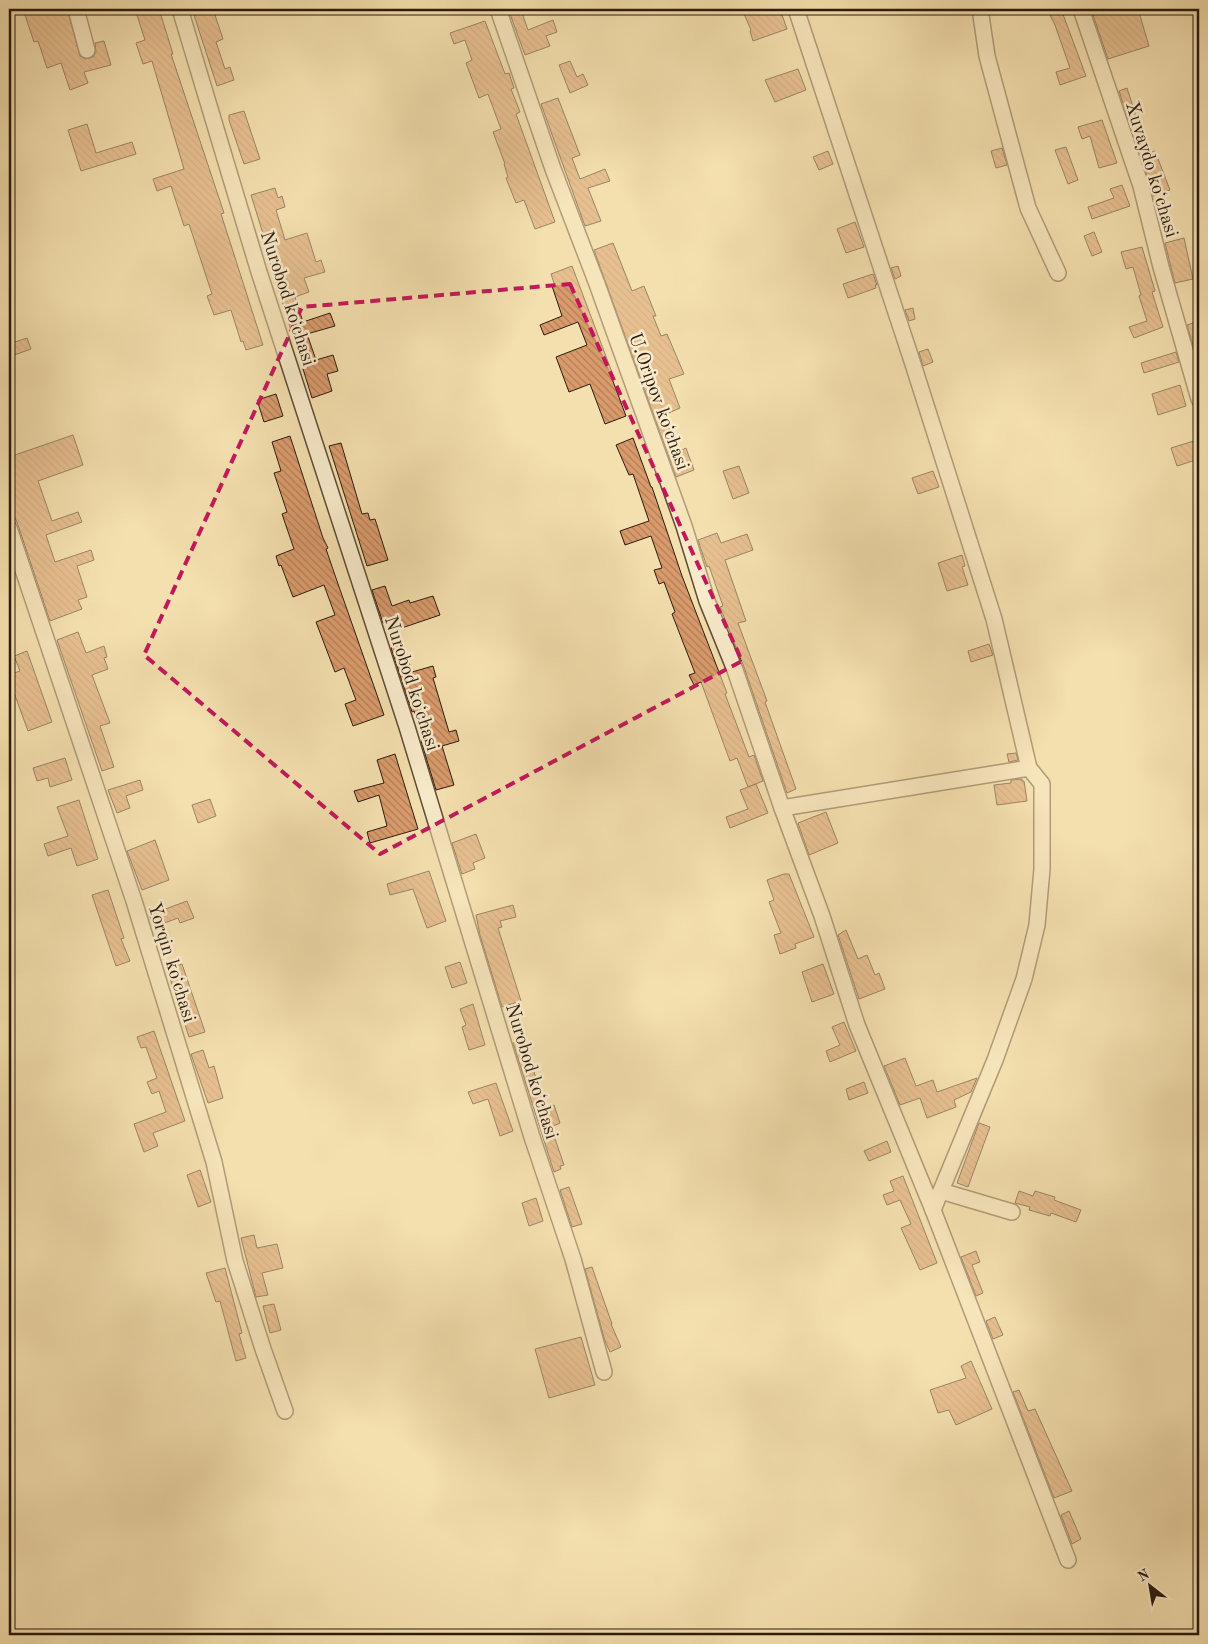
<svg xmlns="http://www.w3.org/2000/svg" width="1208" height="1644" font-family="'Old Standard TT',serif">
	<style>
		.building { fill: url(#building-back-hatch); stroke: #2b1b0e }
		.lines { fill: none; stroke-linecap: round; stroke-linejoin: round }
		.minor-casing { stroke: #5d4c36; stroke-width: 18 }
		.minor { stroke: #f8eaca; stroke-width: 15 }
		.marked { fill: none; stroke: #c2185b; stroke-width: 4; stroke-dasharray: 10 6; stroke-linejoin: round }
		.labels { text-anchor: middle; stroke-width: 5; stroke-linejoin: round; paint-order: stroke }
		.street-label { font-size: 19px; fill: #2b1b0e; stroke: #f8eaca }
	</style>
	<defs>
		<pattern id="building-back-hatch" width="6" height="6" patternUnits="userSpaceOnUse" patternTransform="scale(1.25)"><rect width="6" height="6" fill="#da9b6c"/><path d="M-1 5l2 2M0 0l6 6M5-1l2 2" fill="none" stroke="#b17e57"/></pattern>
	</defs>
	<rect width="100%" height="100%" fill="#f4dfae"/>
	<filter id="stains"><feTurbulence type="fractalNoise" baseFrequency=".004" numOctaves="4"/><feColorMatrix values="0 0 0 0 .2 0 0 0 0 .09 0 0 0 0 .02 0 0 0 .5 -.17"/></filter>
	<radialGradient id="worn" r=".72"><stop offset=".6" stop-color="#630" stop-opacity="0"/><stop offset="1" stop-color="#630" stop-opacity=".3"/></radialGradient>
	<g class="building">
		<polygon points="23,9 67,9 80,56 85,59 93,57 96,52 95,43 104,41 111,65 84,72 88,83 70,90 61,63 47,68 38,41 34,42"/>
		<polygon points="135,9 159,9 173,54 171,54 224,213 221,214 263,345 246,350 243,341 241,342 231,310 214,315 207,296 212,294 189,224 184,226 171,186 157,191 153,179 184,169 152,61 143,64 136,43 145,40"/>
		<polygon points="192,9 213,9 223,39 216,42 225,69 230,67 234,80 217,86"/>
		<polygon points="742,9 780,9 787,29 753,41 750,31 751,30"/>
		<polygon points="1047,9 1061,9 1086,76 1060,85 1056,72 1070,68 1055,25"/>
		<polygon points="1091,9 1116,9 1118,13 1131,9 1138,9 1149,46 1108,59"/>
		<polygon points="521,10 528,30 553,20 557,32 546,36 550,46 525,55 510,14"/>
		<polygon points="485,21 505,74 509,73 514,88 511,89 520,112 516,114 555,222 535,229 524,200 516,203 506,178 508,177 504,164 505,164 493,132 501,129 488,94 479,98 466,63 472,60 465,40 454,44 450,33"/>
		<polygon points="570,61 577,77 583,74 588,85 570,93 559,65"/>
		<polygon points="798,69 806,90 775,102 765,80"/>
		<polygon points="1127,88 1137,119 1129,122 1119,91"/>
		<polygon points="558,98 580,155 572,158 580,179 605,169 610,181 588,188 601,221 585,226 541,104"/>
		<polygon points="244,111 260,159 244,164 229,120 229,115"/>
		<polygon points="1102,120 1117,163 1099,168 1090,136 1082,139 1078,127"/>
		<polygon points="87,124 96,153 132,142 136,154 81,171 68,130"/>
		<polygon points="1066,147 1078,180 1068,184 1055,150"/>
		<polygon points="1002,148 1007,165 996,168 991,151"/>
		<polygon points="828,151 833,164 819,170 813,157"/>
		<polygon points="1155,151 1170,190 1153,196 1141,156"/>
		<polygon points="1122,185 1130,206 1092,219 1088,207 1114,198 1110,189"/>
		<polygon points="275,188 278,198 282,196 285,207 276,210 285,240 307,233 316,262 321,260 325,272 304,278 309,292 295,297 303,322 330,313 335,326 307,334 316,360 333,355 338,371 327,374 332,391 312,398 268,256 270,256 251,195"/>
		<polygon points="855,222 864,247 846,253 837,229"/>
		<polygon points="1094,232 1102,252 1092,256 1084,236"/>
		<polygon points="1184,238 1193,279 1175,283 1165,243"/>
		<polygon points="613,243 632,291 644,286 656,316 653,316 661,336 667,334 684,374 669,379 680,408 664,415 678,452 686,448 694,470 676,477 594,250"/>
		<polygon points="1142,247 1155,291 1152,292 1163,327 1134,338 1129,327 1147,321 1139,296 1141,295 1133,267 1126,269 1121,252"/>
		<polygon points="572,266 613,375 611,376 626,416 605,424 590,384 569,392 556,357 587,345 578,322 544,335 540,325 562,316 552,286 555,286 551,274"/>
		<polygon points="898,266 901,276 895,279 891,268"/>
		<polygon points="873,274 877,285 875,285 876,288 848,298 843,284"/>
		<polygon points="913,308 915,319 909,321 905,310"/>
		<polygon points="1199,321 1199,365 1187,325"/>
		<polygon points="27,338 31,349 9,357 9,344"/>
		<polygon points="928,349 933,362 923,366 919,352"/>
		<polygon points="1176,352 1179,362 1144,373 1141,363"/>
		<polygon points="1180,385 1186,406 1158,415 1152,394"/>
		<polygon points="276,394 283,416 264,422 257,400"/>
		<polygon points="73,435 83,465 38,481 52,521 78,512 82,522 46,535 55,562 91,550 94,560 77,566 87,597 78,600 82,609 50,621 18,525 9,503 9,457"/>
		<polygon points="290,436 323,538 328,548 326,549 337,581 384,715 353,726 345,704 356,700 344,668 335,672 316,622 335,615 324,585 293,597 281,565 279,566 276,556 294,549 282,514 287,512 274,473 281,471 272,442"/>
		<polygon points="633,438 651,487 652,487 682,576 727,693 725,694 749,757 754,755 763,781 748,787 737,758 730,761 701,682 694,685 689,675 695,673 672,614 675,612 664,582 659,584 654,570 662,568 651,536 625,545 620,531 649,521 633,474 629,475 616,445"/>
		<polygon points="1197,440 1199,447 1199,459 1177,466 1171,448"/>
		<polygon points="341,443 362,514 368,513 370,520 375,519 388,560 367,566 329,446"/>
		<polygon points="739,466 749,493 733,499 723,471"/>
		<polygon points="933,471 939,487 918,494 912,478"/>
		<polygon points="717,533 721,543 747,534 753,550 725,560 746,621 738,623 767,701 765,702 796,789 787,793 744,667 720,607 723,606 709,566 707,567 698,540"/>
		<polygon points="962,555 965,566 962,567 968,585 947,591 938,563"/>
		<polygon points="385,586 392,606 409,600 410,603 433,596 440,615 390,632 387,622 383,623 372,590"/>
		<polygon points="78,632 86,653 104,646 107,657 104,658 108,669 92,675 110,723 100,726 114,767 102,771 57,640"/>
		<polygon points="403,644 412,672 433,666 436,677 433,678 449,732 456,730 459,741 442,746 454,785 436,790 421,741 423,740 414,711 412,712 391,648"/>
		<polygon points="989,644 993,655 971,662 968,651"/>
		<polygon points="27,651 52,722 28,731 13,690 9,692 9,675 20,671 14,656"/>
		<polygon points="1016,753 1018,760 1009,762 1007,754"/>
		<polygon points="395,754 418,829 370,843 367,832 387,826 379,795 358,802 354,791 384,783 377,760"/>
		<polygon points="65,758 72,780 50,787 48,778 37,781 33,768"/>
		<polygon points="1022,779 1022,781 1024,781 1027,801 997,805 994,785 1011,783 1011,780"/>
		<polygon points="140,780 143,790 126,796 130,808 117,813 108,790"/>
		<polygon points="756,784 768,813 730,828 726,817 748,809 740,790"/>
		<polygon points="210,799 216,816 198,823 192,805"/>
		<polygon points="79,800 98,859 77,866 71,848 48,856 44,844 68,836 57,807"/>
		<polygon points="826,812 838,843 809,855 798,823"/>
		<polygon points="476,834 485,858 473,863 475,869 462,874 452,843"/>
		<polygon points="155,840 169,880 142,890 127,851"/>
		<polygon points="429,871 446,921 427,928 413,889 390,895 387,884"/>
		<polygon points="784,874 789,874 814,937 795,944 796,948 780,954 774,935 781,933 769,902 774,900 767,880"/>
		<polygon points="108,890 124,938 121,939 130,961 116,966 92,895"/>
		<polygon points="187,901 194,918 180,923 178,918 154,927 149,915"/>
		<polygon points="513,905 516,917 500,921 502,927 498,928 521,1001 502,1007 480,935 476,915"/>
		<polygon points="846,930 858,959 867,955 875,975 879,973 885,989 859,999 838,935"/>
		<polygon points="460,962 467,983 452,988 445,967"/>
		<polygon points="182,964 205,1032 189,1037 167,969"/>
		<polygon points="823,964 834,994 812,1002 802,972"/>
		<polygon points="473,1004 485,1045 469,1050 462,1027 466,1025 460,1009"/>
		<polygon points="844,1022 856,1051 830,1062 826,1051 840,1045 832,1027"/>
		<polygon points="154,1031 185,1121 153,1133 158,1146 144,1152 134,1124 166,1112 159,1091 152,1094 147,1082 157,1078 146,1047 141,1048 137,1037"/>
		<polygon points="523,1040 546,1107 554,1105 560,1123 551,1127 564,1165 560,1166 561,1169 554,1172 513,1043"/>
		<polygon points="203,1050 209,1068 214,1066 223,1098 208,1103 191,1054"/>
		<polygon points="905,1058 916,1086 933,1080 937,1092 977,1078 971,1092 954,1100 956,1107 927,1118 920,1098 900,1105 884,1066"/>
		<polygon points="864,1082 868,1093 849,1100 846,1089"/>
		<polygon points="496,1083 513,1131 500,1136 488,1099 473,1104 468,1092"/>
		<polygon points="979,1123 990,1127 968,1187 957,1183"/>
		<polygon points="887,1141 891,1152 869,1161 864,1151"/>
		<polygon points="200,1170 211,1202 198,1207 187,1175"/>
		<polygon points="903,1176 937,1263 920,1270 901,1228 911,1224 900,1200 887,1205 883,1195 894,1191 890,1181"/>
		<polygon points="569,1187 582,1224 572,1227 560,1190"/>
		<polygon points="1019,1191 1033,1196 1035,1191 1055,1197 1054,1200 1081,1210 1076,1222 1051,1213 1050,1216 1029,1210 1030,1207 1015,1203"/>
		<polygon points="536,1198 543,1221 529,1226 522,1203"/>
		<polygon points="254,1235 257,1248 277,1244 283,1268 262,1273 268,1295 256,1297 241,1238"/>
		<polygon points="976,1251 980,1262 972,1265 983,1293 976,1296 961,1257"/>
		<polygon points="592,1267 612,1324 611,1324 621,1347 610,1352 605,1341 585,1269"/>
		<polygon points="225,1268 242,1333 239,1334 246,1358 236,1361 220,1301 216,1302 206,1273"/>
		<polygon points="274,1304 281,1330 270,1333 263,1306"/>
		<polygon points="995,1317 1003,1335 993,1339 986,1321"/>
		<polygon points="581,1337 595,1385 549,1398 535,1349"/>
		<polygon points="971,1361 992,1409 956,1425 949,1410 938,1413 930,1390 966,1378 961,1366"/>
		<polygon points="1019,1390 1028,1411 1035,1409 1072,1491 1054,1498 1013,1392"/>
		<polygon points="1069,1511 1081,1539 1072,1544 1061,1515"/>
	</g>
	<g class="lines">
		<defs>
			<g id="minor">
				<polyline points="76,9 87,50"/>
				<polyline points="180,9 259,272 407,727 532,1137 573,1259 604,1372"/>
				<polyline points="498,9 553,169 597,284 684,526 707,601 735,670 782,808 822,916 857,1025 933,1210 1068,1560"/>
				<polyline points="796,9 912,361 994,619 1029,768 1042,784 1042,869 1037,925 1024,979 995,1060 933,1210"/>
				<polyline points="980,9 987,56 1028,208 1058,273"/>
				<polyline points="1081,9 1141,186 1161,267 1199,399"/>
				<polyline points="9,528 134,901 214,1162 235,1261 263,1349 285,1411"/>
				<polyline points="782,808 1029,768"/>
				<polyline points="941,1191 1012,1212"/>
			</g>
		</defs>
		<use href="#minor" class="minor-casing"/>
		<use href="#minor" class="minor"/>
	</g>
	<path d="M0 0H1208V1644H0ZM570,284L742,661L380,854L144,655L302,307Z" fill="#f4dfae" fill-opacity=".55" fill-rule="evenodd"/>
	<path class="marked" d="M570,284L742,661L380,854L144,655L302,307Z"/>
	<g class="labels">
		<g class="street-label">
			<text transform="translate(1153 169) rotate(73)" y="7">Xuvaydo koʻchasi</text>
			<text transform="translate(289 298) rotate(72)" y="7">Nurobod koʻchasi</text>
			<text transform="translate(660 401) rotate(70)" y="7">U.Oripov koʻchasi</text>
			<text transform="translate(413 683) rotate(72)" y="7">Nurobod koʻchasi</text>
			<text transform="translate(173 962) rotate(73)" y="7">Yorqin koʻchasi</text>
			<text transform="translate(533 1071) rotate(73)" y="7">Nurobod koʻchasi</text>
		</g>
	</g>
	<rect width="1208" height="1644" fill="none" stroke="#f4dfae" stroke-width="30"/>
	<rect x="10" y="10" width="1188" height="1624" fill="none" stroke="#2b1b0e" stroke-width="2.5"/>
	<rect x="15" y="15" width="1178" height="1614" fill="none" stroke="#2b1b0e"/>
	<g transform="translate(1150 1586) rotate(329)" stroke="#f8eaca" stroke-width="4" paint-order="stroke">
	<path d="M0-4L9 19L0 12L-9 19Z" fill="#2b1b0e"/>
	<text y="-8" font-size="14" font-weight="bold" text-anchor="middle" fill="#2b1b0e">N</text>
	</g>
	<rect width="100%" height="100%" filter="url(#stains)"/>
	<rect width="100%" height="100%" fill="url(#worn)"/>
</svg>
